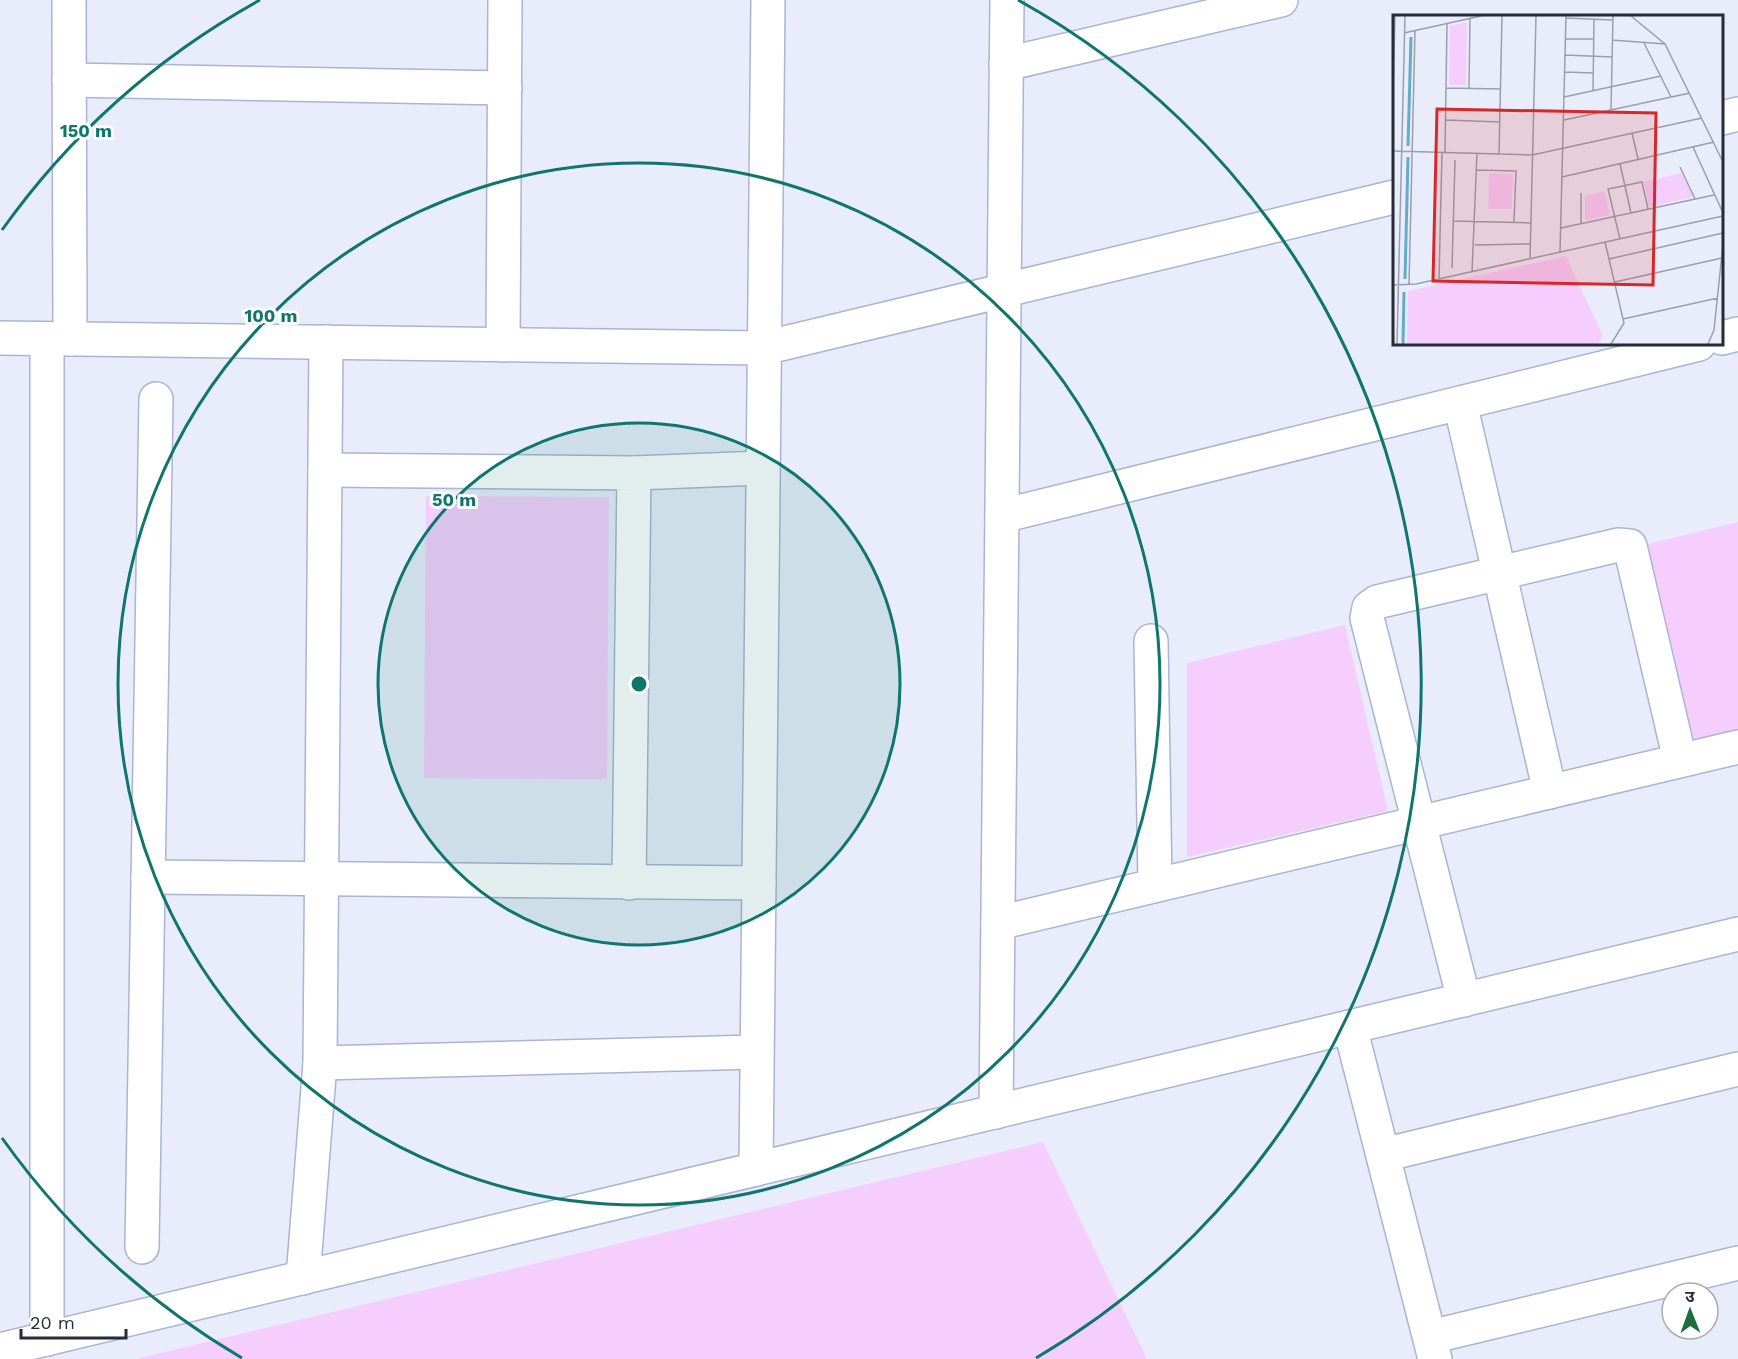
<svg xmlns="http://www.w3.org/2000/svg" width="1738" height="1359" font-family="'Work Sans','Noto Sans Devanagari',sans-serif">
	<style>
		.green { fill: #f5cefd }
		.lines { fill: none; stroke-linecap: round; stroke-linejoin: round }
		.minor-casing { stroke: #aab4d4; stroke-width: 36 }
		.minor { stroke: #fff; stroke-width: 33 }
		.ring { fill: none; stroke: #0f766e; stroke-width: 3 }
		.inset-river { fill: none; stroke: #65acc8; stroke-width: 3 }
		.inset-road { fill: none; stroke: #9b9fad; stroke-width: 1.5 }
		.view { fill: #d62828; fill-opacity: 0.15; stroke: #d62828; stroke-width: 3 }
		.inset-edge { fill: none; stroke: #272a37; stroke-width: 3 }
		.centre { fill: #0f766e; stroke: #fff; stroke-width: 3 }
		.ring-label { font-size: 18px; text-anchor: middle; font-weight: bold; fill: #0f766e; stroke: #fff; stroke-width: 6; stroke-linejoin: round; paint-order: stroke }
	</style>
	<rect width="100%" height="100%" fill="#e9edfb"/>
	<g class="green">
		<polygon points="426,496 609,497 607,779 424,778"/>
		<polygon points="1738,522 1738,729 1690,741 1648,544"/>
		<polygon points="1345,625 1388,811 1187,857 1187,663"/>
		<polygon points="1043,1142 1147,1359 136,1359"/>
	</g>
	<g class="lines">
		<defs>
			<g id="minor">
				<polyline points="69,0 70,339"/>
				<polyline points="1006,64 1281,0"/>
				<polyline points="69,80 505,88"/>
				<polyline points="1722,118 1738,114"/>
				<polyline points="0,338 764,348 1394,197"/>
				<polyline points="1722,338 1738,334"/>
				<polyline points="503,345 505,0"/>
				<polyline points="1460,403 1550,792"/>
				<polyline points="325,470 634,473 629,883"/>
				<polyline points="634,473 762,468"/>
				<polyline points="1002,516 1699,344"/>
				<polyline points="1151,641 1155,885"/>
				<polyline points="148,877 759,883"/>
				<polyline points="998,923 1738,747"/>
				<polyline points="1464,1000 1367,618 1369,608 1377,602 1618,545 1630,546 1680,760"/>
				<polyline points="1350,1027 1435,1359"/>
				<polyline points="320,1063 757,1052"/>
				<polyline points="996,1112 1007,0"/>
				<polyline points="1383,1155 1738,1069"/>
				<polyline points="756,1169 768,0"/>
				<polyline points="142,1247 156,399"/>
				<polyline points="303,1278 320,1063 326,342"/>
				<polyline points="1430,1337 1738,1263"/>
				<polyline points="47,1339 47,339"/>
				<polyline points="0,1350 1738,934"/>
			</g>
		</defs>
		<use href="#minor" class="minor-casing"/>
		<use href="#minor" class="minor"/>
	</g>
	<circle cx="639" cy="684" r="261" fill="#0f766e" fill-opacity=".12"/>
	<g class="ring">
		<circle cx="639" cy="684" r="261"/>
		<circle cx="639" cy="684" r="521"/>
		<path d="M242 1358A782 782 0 0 1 2 1138M2 230A782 782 0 0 1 260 0M1018 0A782 782 0 0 1 1036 1358"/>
	</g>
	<g transform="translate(1393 15)">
		<rect width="330" height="330" fill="#e9edfb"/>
		<path d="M74,7L73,70H56L57,11ZM96,158L120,159L119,194H95ZM289,158L300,182L256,192L251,167ZM212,176L217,200L192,205V181ZM173,241L210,321L205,329H14L15,276Z" fill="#f5cefd"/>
		<path class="inset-river" d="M15,131L18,22M12,264L15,142M10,329L11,277"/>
		<path class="inset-road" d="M238,1L272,29L330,147M173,3L219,5M11,18L88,1M173,24H201M219,25L272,29M251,28L278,82M172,40L219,42M172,57L200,58M53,73L108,74M76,73L77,3M0,74L2,1M200,75L201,4M171,82L268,61M218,95L220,1M52,105L107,107M171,105L297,78M239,118L245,144M300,132L330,198M0,136L139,140L309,103M52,137L54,9M106,139L109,1M227,149L238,198M287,152L302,184M84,155L123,156L121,207M169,162L321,127M188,178V209M60,206L138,208M168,213L321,180M227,224L215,174L249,167L255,194M212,227L231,308L218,329M82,230L137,229M167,237L173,1M137,244L143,1M216,244L330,218M59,253L62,145M79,257L84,138M46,264L49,137M222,267L329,243M0,270L23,269L330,201M16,270L22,16M230,304L325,283M4,329L12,1M315,329L321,315L330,229"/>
		<path class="view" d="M44,94L263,98L260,270L40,266Z"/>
		<rect width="330" height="330" class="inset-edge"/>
	</g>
	<circle cx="639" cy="684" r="9" class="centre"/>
	<g class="ring-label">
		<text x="86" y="137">150 m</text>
		<text x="271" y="322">100 m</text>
		<text x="454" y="506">50 m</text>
	</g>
	<g transform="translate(1690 1311) rotate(359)"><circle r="28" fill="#ffffff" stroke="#a9aaaf" stroke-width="1.5"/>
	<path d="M0-4.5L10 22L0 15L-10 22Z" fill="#1c6e3f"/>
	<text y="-9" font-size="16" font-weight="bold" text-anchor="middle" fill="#272a37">उ</text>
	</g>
	<path d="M21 1329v9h105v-9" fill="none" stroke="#272a37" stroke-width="3"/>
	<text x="30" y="1329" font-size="18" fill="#272a37" stroke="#ffffff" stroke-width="4.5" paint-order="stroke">20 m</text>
</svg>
